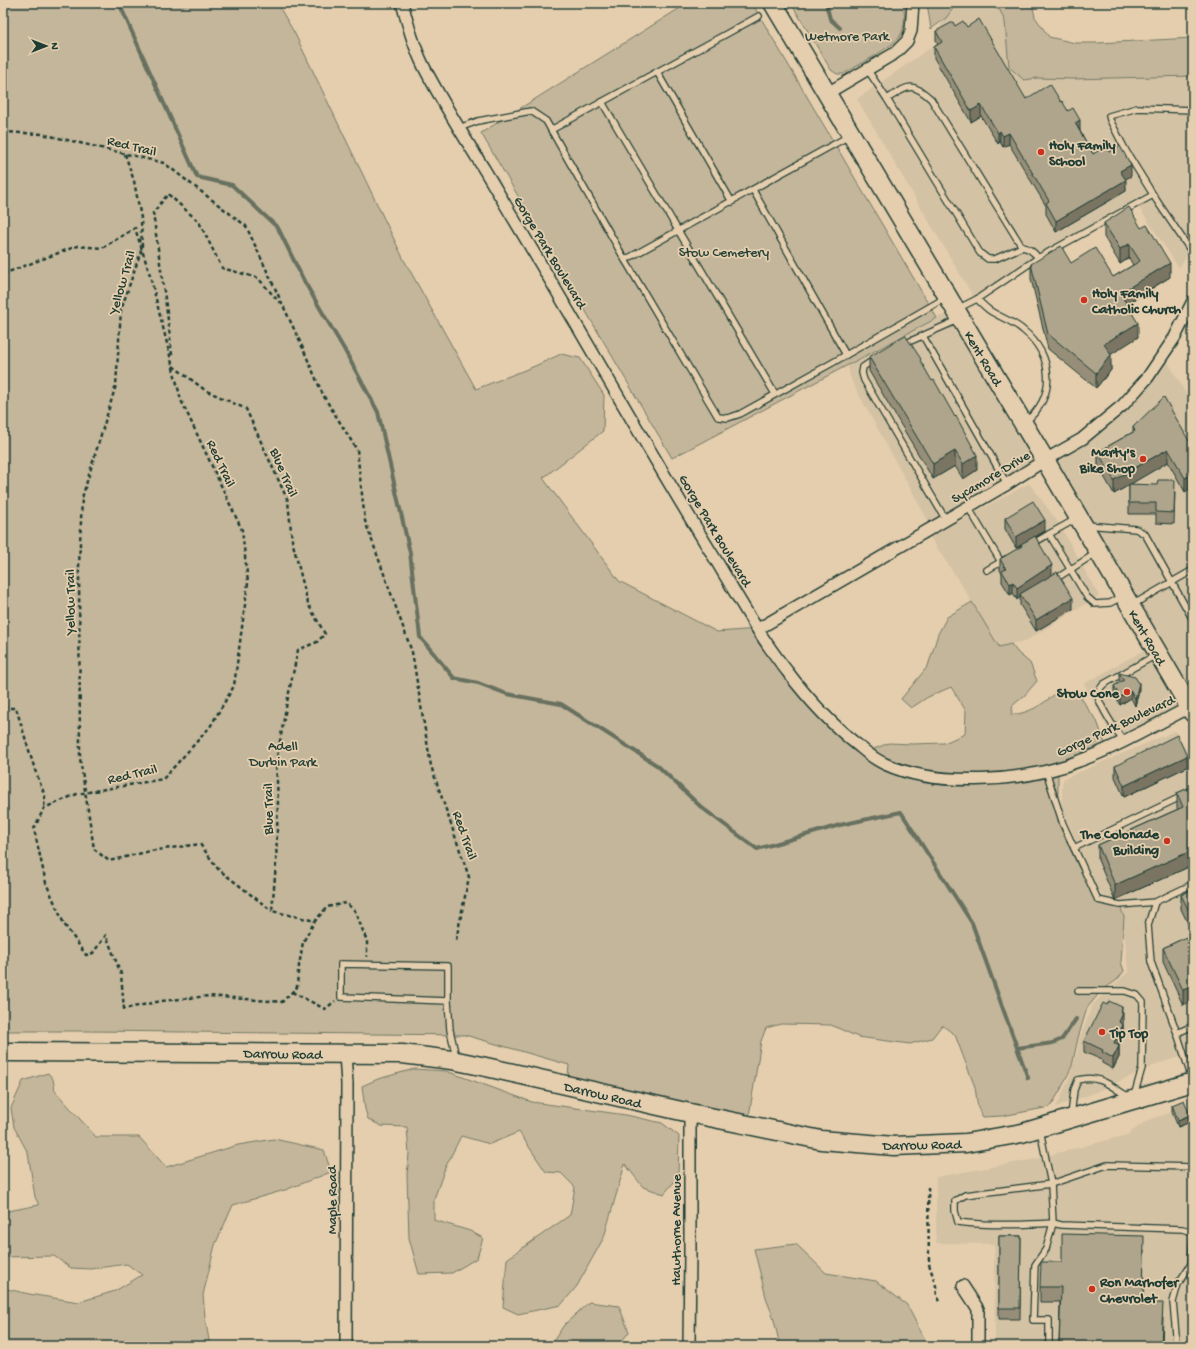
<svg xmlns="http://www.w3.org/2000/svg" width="1196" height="1349" font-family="'Gochi Hand',sans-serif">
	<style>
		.built { fill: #d4c2a4 }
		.green { fill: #c4b69a; stroke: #727a67 }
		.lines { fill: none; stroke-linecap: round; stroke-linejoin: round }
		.stream { stroke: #677160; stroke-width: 4 }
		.lane-casing { stroke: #1f3d34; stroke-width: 8 }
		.street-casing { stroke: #1f3d34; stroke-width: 14 }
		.primary-casing { stroke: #1f3d34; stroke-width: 21 }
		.path { stroke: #1f3d34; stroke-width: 2.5; stroke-dasharray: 4 3; stroke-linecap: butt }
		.lane { stroke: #e5ceae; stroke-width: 5.5 }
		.street { stroke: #e5ceae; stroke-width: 11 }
		.primary { stroke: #e5ceae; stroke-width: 18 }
		.wall { fill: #968e78; stroke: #1f3d34 }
		.shaded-wall { fill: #7a7462; stroke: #1f3d34 }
		.building { fill: #aea58c; stroke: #1f3d34 }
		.poi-dot { fill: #c8321e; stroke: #e5ceae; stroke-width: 1.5 }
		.labels { text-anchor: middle; stroke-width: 3.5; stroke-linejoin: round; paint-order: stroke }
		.park-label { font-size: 14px; fill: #274339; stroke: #e5ceae }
		.poi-label { font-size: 14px; font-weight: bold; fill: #1f3d34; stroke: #e5ceae; text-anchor: start }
		.street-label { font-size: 14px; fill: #1f3d34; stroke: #e5ceae }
	</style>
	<rect width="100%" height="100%" fill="#e5ceae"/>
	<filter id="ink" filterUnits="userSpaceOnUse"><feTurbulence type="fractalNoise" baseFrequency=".025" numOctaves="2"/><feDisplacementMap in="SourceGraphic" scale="8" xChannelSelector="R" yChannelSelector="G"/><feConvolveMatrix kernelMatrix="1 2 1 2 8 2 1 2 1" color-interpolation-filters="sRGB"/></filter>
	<g filter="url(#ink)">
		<g class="built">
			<polygon points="942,3 1019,3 1029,71 1193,74 1193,247 1179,268 1138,206 974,298 857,99 940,41"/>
			<polygon points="955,310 1045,460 1082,439 1164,355 1193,406 1193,715 1189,708 1116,744 1084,684 1153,645 1045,460 932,528 852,382 849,373 848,365 937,318"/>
			<polygon points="1029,483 1058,522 1099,596 1027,640 999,647 964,589 930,537"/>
			<polygon points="1175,731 1193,762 1193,1053 1160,1063 1089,1095 1056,1107 1068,1081 1077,1053 1079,1040 1093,1004 1128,972 1122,903 1105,898 1098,890 1093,882 1061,805 1063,779"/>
			<polygon points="1193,1105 1193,1346 995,1346 994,1244 936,1243 936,1177 1030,1160 1127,1135 1148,1120"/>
		</g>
		<g class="green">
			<path d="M3,3H277L295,34L404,260L476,389L535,366L561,354L580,358L604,395L603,431L543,478L619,581L717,632L758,629L786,671L866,752L889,743L912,744L944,743L965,734L966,711L951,687L928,697L911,708L901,699L928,666L938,634L947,617L972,602L999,647L1011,644L1018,653L1030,663L1037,681L1024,696L1013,705L1011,715C1030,713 1042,705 1056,693L1079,694L1088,709L1097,721L1107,749L1058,769V823L1079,868L1093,889L1104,900L1120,906L1124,917L1121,962L1124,971L1117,980L1101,991L1087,1008L1078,1038L1072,1066L1060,1091L1050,1107L1002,1116L983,1117L978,1108L975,1087L955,1035L942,1025L932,1038L910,1044L858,1037L831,1025L781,1024L766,1028L761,1041L749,1116L744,1124L567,1086L569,1065L465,1035L91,1031H3Z"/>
			<polygon points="688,3 752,3 937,318 672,458 481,133"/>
			<path d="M791,3H904C904,14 906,27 900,36C893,47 855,67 843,74H837L831,70Z"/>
			<polygon points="927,3 957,3 946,18 931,29"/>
			<polygon points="981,3 1032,3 1035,17 1049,37 1075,43 1098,43 1193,38 1193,76 1071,79 1038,78 1024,80 1009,67 1005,22 1000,10"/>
			<polygon points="414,1069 446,1071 532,1102 626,1115 662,1123 679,1136 678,1177 664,1194 643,1187 625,1164 604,1237 577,1286 561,1305 518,1314 503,1307 507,1259 570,1215 575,1187 561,1173 546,1172 519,1132 490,1144 461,1136 445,1168 434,1199 434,1220 470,1231 483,1238 477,1258 452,1273 419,1274 409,1238 407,1175 409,1154 407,1127 381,1126 368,1119 365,1109 362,1086 378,1079"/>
			<polygon points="48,1073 53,1079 55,1091 96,1137 139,1137 166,1167 238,1145 274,1139 324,1150 331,1172 285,1190 233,1205 215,1245 203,1295 205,1317 210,1346 3,1346 3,1288 29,1294 79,1302 115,1291 142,1275 127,1264 90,1269 71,1268 54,1256 3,1257 3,1212 39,1205 35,1197 28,1153 14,1127 11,1108 23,1081"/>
			<polygon points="796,1244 826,1273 876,1281 907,1305 924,1338 924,1346 780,1346 773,1316 767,1301 754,1249"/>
			<polygon points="589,1302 619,1306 629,1332 618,1346 550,1346 564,1325"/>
		</g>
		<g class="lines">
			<g class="stream">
				<polyline points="119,3 197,177 232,185 278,228 304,281 344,349 378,412 410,553 420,637 454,678 478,683 507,694 561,704 658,766 701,807 757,849 840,825 901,812 972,923 1028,1078"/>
				<polyline points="826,3 830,19 840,28"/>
				<polyline points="1017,1048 1053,1043 1062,1039 1076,1019"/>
			</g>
			<defs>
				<g id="lane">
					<path d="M867,69L887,99L980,253L988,259H995L1022,247C1030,248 1034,252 1038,258L1153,195"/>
					<polyline points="657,72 732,202"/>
					<path d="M887,99C908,86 911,81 931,99L1022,247"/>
					<polyline points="602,102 775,394"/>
					<polyline points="1193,110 1137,108 1109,116 1110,120 1126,151 1157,201 1193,254"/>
					<polyline points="459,128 478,121 531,111 546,121 625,260 718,417 728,418 740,414 832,363 947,297"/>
					<polyline points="551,130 759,16"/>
					<polyline points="753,190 846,355"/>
					<polyline points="625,260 849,136"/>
					<path d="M977,299C981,303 985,307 989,310C999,317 1013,321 1023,330C1054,355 1057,397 1025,422"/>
					<polyline points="957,309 977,299 1038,258"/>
					<polyline points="923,336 1007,484"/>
					<polyline points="904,344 958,320"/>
					<polyline points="875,359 863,367 862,373 864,380 946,520"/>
					<polyline points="968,507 1001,562"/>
					<polyline points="1086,525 1136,529 1145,534 1193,620"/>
					<polyline points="1049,534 1076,519"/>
					<polyline points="1032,544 1049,534 1087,597 1095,604 1110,603 1122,597"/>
					<polyline points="987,570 1006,559"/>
					<polyline points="1054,580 1096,553"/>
					<polyline points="1132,605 1193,570"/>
					<path d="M1123,741C1117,732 1098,704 1098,695C1098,690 1101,687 1104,684L1156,655"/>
					<polyline points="1046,771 1063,824 1098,900 1120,905 1155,902 1193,884"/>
					<polyline points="1074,848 1193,791"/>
					<polyline points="1155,902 1148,925 1151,962 1177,1033 1192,1079"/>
					<polyline points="1078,991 1125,991 1137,995 1143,1002 1142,1068 1134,1096"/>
					<polyline points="448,1001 341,997 341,964 448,966 448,1001 450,1030 456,1057"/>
					<polyline points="1177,1033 1193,1026"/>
					<path d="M1071,1116L1074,1090L1078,1080C1100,1074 1110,1086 1129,1097"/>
					<polyline points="1040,1130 1051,1184 1053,1223 1061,1225 1182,1229 1193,1232"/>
					<path d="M1049,1346V1320H1033L1035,1265L1046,1249L1053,1223C1021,1225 989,1226 958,1222L955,1211V1201L965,1195L1051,1184L1107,1165L1193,1167"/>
					<polyline points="1175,1346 1176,1335 1173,1302 1178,1284 1191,1264 1193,1238"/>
				</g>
				<g id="street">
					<path d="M402,3C408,25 414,47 424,67C442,102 463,135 484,169C511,214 539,261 566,307C616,392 665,478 717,562C739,599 760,637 787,671C808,699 832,725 860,747C867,753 876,760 885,764C937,788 1026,782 1079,761C1117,747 1153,726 1190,707"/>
					<polyline points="826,94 895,53 907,41 911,31 913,3"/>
					<polyline points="758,629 1004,486 1045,460 1082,439 1123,405 1148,377 1175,337 1193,301"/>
					<polyline points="345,1054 347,1084 346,1346"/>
					<polyline points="963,1286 978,1309 978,1346"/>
					<polyline points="689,1346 690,1254 690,1113"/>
				</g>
				<g id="primary">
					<polyline points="773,3 1045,460 1193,713"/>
					<polyline points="3,1052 402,1054 452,1060 486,1067 690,1113 821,1140 894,1146 966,1143 1022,1133 1193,1082"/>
				</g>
			</defs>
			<use href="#lane" class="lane-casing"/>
			<use href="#street" class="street-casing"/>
			<use href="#primary" class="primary-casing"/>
			<g class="path">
				<polyline points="3,132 42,134 164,163 246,226 301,344 323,395 357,450 365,521 412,652 431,766 469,877 456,940"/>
				<polyline points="125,154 134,181 141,218 142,248 121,310 116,385 82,498 79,566 80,758 94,849 109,861 150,851 200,844 218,869 272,911"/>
				<polyline points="3,274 77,246 102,248 135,228 150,275 181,400 242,530 248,583 234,686 210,727 163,779 77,794 44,808 34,829 46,883 64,924 86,955 93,953 106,935 121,974 124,1009 161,1001 209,996 282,1002 297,987 298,972 303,942 315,921 327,907 346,903 355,911 367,941 367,957"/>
				<polyline points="172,355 168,320 153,213 168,194 199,222 222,268 258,278 280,303"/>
				<polyline points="173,366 205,390 246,409 288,501 292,540 308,604 325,634 317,642 298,650 287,702 276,763 278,800 276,864 272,911 315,921"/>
				<polyline points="3,708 16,708 35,770 45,796 44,808"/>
				<polyline points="292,992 325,1009 335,1001"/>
				<polyline points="928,1187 929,1264 936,1286 937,1296 941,1303"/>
			</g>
			<use href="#lane" class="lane"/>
			<use href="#street" class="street"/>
			<use href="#primary" class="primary"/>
		</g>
		<g class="wall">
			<polygon points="955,26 967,27 1026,99 1061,102 1080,131 1093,154 1109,152 1131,176 1125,179 1126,191 1056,232 1046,214 1046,206 1009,144 1003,147 1000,142 998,144 981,116 971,122 934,58 934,47 938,44 936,42 936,31"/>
			<polygon points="1104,223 1170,277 1127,304 1138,337 1110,354 1111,370 1096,388 1048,349 1031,279 1031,264 1071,263 1113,277 1133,265 1129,258 1120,264 1104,237"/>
			<polygon points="869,357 921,362 977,470 963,479 955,466 933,479 869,371"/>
			<polygon points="1133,427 1189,441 1185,492 1168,462 1130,484 1175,491 1174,524 1156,523 1156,514 1129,514 1129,485 1114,494 1098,466 1098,452 1133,432"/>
			<polygon points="1005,518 1045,531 1036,537 1052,575 1073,609 1036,631 1020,605 1020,597 1017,600 1013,593 1010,595 1002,582 1002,574 1000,570 1000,559 1021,547 1021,545 1016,548 1005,529"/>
			<polygon points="1119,673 1139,690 1135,706 1131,698 1120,705 1114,694 1114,686 1120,682 1119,680"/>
			<polygon points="1115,766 1187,767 1124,797 1115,777"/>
			<polygon points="1193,786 1193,865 1115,900 1098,860 1098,845 1178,809 1177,808 1177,793"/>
			<polygon points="1193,889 1193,1000 1183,1005 1163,962 1163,948 1193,934 1181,909 1181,895"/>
			<polygon points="1122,1012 1123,1024 1123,1036 1119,1045 1119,1057 1113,1069 1102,1063 1102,1060 1084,1052 1084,1041"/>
			<polygon points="1172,1105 1190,1122 1178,1127 1172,1112"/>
			<polygon points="999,1236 1021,1236 1020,1319 999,1319"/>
			<polygon points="1144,1251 1143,1303 1163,1318 1162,1346 1059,1346 1060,1302 1040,1302 1040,1287 1062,1262"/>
		</g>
		<g class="shaded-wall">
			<polygon points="981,105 981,116 971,122 971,111"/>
			<polygon points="1080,120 1080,131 1075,123"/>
			<polygon points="1000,131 1000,142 998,144 998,133"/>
			<polygon points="1009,133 1009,144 1003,147 1003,136"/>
			<polygon points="1131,165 1131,176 1120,182 1120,171"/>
			<polygon points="1126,180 1126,191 1056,232 1056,221"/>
			<polygon points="1129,244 1129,258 1120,264 1120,249"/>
			<polygon points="1170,263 1170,277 1120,307 1120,293"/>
			<polygon points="1138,323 1138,337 1104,359 1104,344"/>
			<polygon points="1111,355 1111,370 1096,388 1096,373"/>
			<polygon points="1168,449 1168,462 1114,494 1114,480"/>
			<polygon points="955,451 955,466 933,479 933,464"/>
			<polygon points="977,455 977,470 963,479 963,464"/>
			<polygon points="1193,474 1193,487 1185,492 1185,478"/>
			<polygon points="1045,520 1045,531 1021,545 1021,544 1021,545 1016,548 1016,537"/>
			<polygon points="1052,565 1052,576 1020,594 1020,597 1017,600 1017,588"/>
			<polygon points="1013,582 1013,593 1010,595 1010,584"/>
			<polygon points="1073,598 1073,609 1036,631 1036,620"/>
			<polygon points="1139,683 1139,690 1135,706 1135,699"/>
			<polygon points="1131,691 1131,698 1120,705 1120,697"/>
			<polygon points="1187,756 1187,767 1124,797 1124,786"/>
			<polygon points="1193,850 1193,865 1115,900 1115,885"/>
			<polygon points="1193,986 1193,1000 1183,1005 1183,990"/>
			<polygon points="1122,1007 1122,1015 1123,1013 1123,1024 1119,1033 1119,1022 1120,1011"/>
			<polygon points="1123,1025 1123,1036 1114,1054 1114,1043"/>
			<polygon points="1119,1046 1119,1057 1113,1069 1113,1058"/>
			<polygon points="1190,1115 1190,1122 1178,1127 1178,1120"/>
		</g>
		<g class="building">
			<polygon points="979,19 1026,99 1050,84 1061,102 1062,101 1068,111 1073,108 1080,120 1075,123 1093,154 1106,146 1109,152 1120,146 1131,165 1120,171 1126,180 1056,221 1046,203 1049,201 1009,133 1003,136 1000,131 998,133 981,105 971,111 934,47 942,42 936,31 953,22 955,26 963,21 967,27"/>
			<polygon points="1129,207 1141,228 1147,225 1170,263 1120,293 1138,323 1104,344 1111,355 1096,373 1048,334 1031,264 1061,246 1071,263 1095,248 1113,277 1140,261 1129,244 1120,249 1104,223"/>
			<polygon points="905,335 921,359 920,360 932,381 934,380 955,417 956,416 977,455 963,464 955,451 933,464 869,357"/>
			<polygon points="1164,397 1189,441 1193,439 1193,474 1185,478 1168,449 1114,480 1098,452 1135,431 1133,427"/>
			<polygon points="1158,480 1175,480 1174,513 1156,512 1156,503 1129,503 1129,484 1157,485"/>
			<polygon points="1033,501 1045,520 1016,537 1005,518"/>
			<polygon points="1035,536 1052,565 1017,588 1013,582 1010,584 1002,571 1006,569 1000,559 1022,546 1021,544"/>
			<polygon points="1057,572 1073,598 1036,620 1020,594"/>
			<polygon points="1119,673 1135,677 1139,683 1135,699 1131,691 1120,697 1114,686 1124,680"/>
			<polygon points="1177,735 1187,756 1124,786 1115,766"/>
			<polygon points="1193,786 1193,850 1115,885 1098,845 1183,807 1177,793"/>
			<polygon points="1193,889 1193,919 1181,895"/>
			<polygon points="1193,934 1193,986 1183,990 1163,948"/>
			<polygon points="1109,1001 1122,1007 1120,1011 1123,1013 1119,1022 1123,1025 1114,1043 1119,1046 1113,1058 1102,1052 1103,1050 1084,1041 1103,1003 1107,1005"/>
			<polygon points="1184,1100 1190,1115 1178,1120 1172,1105"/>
			<polygon points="1062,1234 1144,1236 1143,1303 1163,1303 1161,1346 1059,1346 1061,1287 1040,1287 1041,1262 1062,1262"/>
			<polygon points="999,1236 1021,1236 1020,1308 999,1308"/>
		</g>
	</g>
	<g class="poi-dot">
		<circle cx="1041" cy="152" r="4"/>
		<circle cx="1084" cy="300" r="4"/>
		<circle cx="1143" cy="459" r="4"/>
		<circle cx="1127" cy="692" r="4"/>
		<circle cx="1167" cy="841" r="4"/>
		<circle cx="1102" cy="1032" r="4"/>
		<circle cx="1092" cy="1289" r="4"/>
	</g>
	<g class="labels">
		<g class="park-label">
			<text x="847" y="40">Wetmore Park</text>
			<text x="724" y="256">Stow Cemetery</text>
			<text x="283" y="750">Adell<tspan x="283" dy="16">Durbin Park</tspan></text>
		</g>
		<g class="poi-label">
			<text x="1049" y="149">Holy Family<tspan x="1049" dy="16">School</tspan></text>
			<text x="1092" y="297">Holy Family<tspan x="1092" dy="16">Catholic Church</tspan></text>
			<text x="1135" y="456" text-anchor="end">Marty's<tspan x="1135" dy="16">Bike Shop</tspan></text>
			<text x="1119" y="697" text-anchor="end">Stow Cone</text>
			<text x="1159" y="838" text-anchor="end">The Colonade<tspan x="1159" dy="16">Building</tspan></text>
			<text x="1110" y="1037">Tip Top</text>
			<text x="1100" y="1286">Ron Marhofer<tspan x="1100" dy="16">Chevrolet</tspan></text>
		</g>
		<g class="street-label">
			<text transform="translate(132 145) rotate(14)" y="5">Red Trail</text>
			<text transform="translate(551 252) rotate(59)" y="5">Gorge Park Boulevard</text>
			<text transform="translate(121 282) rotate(-74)" y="5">Yellow Trail</text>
			<text transform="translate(984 358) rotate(59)" y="5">Kent Road</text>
			<text transform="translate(222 463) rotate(65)" y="5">Red Trail</text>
			<text transform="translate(285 472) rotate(67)" y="5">Blue Trail</text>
			<text transform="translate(990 476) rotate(-31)" y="5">Sycamore Drive</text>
			<text transform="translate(716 530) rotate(59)" y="5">Gorge Park Boulevard</text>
			<text transform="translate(69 602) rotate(-90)" y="5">Yellow Trail</text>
			<text transform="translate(1148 637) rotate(60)" y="5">Kent Road</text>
			<text transform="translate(1115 725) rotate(-25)" y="5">Gorge Park Boulevard</text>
			<text transform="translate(132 773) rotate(-13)" y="5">Red Trail</text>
			<text transform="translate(267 809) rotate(-90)" y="5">Blue Trail</text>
			<text transform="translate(466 835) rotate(71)" y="5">Red Trail</text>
			<text transform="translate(283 1053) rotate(1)" y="5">Darrow Road</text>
			<text transform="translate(603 1094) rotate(13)" y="5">Darrow Road</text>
			<text transform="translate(922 1144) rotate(-1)" y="5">Darrow Road</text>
			<text transform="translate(331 1200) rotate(-90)" y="5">Maple Road</text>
			<text transform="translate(675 1230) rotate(-90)" y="5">Hawthorne Avenue</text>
		</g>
	</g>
	<rect width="1196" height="1349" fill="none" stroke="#e5ceae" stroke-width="16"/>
	<rect x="8" y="8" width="1180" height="1333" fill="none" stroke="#1f3d34" stroke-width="1.5" filter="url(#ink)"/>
	<g transform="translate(46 46) rotate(90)" stroke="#e5ceae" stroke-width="3" paint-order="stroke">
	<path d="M0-3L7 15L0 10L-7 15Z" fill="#1f3d34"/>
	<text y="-6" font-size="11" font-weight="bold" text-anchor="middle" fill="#1f3d34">N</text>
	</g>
</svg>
